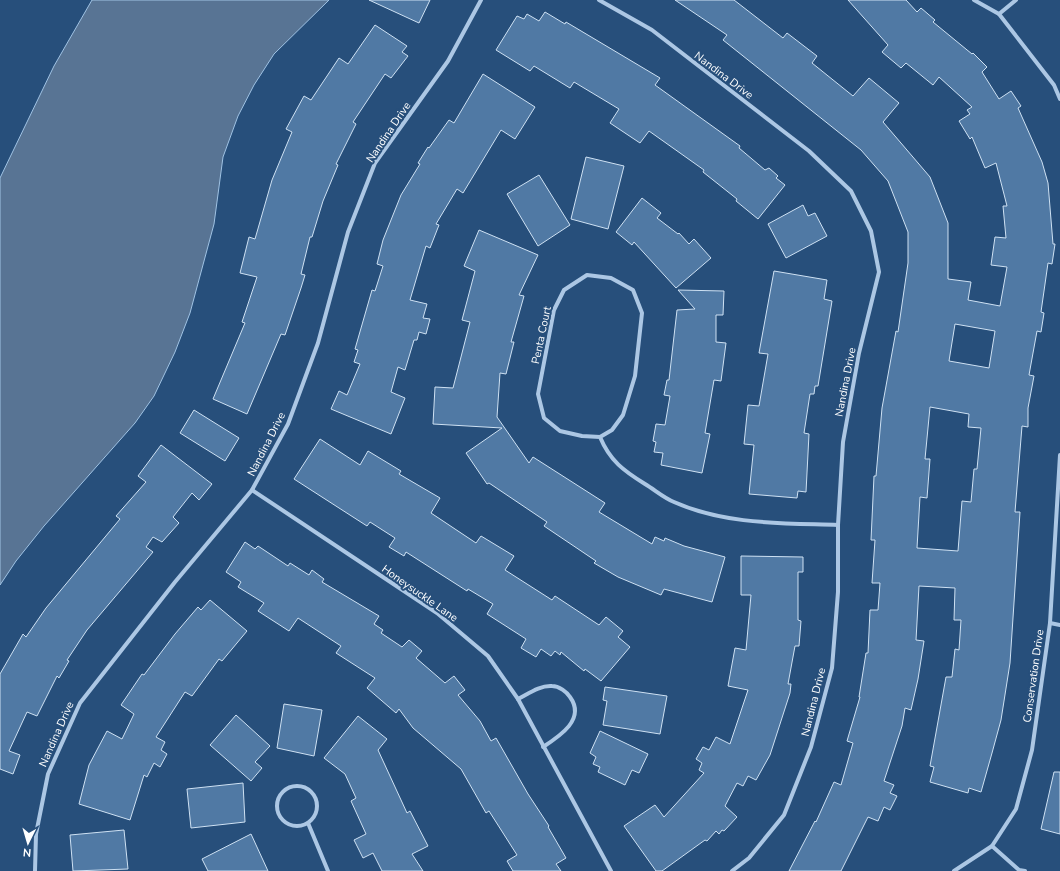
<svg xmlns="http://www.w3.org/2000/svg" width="1060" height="871" font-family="'Nunito Sans',sans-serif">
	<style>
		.water { fill: #587494; stroke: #a0c3e4 }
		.building { fill: #5079a4; stroke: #cee1f3; fill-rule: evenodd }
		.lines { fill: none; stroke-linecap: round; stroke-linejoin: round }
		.street { stroke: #acc7e4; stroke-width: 4 }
		.labels { text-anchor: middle; stroke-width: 4; stroke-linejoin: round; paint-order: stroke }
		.street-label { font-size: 11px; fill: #fff; stroke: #274f7b }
	</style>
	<rect width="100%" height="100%" fill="#274f7b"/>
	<polygon class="water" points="92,0 329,0 274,54 254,85 238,116 223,157 214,224 190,313 175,352 154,396 135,423 44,526 16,561 0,585 0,178 54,66"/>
	<g class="building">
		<polygon points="369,0 430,0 419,23"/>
		<path d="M675,0H734L783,38L787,33L817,56L812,63L853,96L869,78L899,103L883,122L930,177L948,223V279L971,282L968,300L1000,306L1007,267L991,265L995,237L1006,238L1003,206H1007L996,163L985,168L972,137L970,139L959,121L970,114L967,110L972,107L939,77L933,85L906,63L901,68L882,52L888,45L848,0H906L917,12L921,8L935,20L933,22L972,54L973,53L987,67L982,72L999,99L1011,91L1021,106L1018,108L1042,162L1048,183L1053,244H1055L1052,264L1048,263L1041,312L1044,313L1041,332L1037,331L1029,375L1034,376L1028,408V427L1022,426L1015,512H1020L1010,663L1001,720L992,753L981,792L969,788L968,793L930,782L934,767L930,766L946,677H952L955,649L959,650L961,620H954L955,588L919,586L916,640L924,641L918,679L911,710L905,708L902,726L884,781L894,785L890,793L897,796L890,810L884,807L878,821L868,817L841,871H789L815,821L816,822L834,782L841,785L853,743L847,741L860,697H859L866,653H868L870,610H878L880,583H872L875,540H871L874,476H876L882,408L896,331L898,332L908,263V232L888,181L861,150L723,40L727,35ZM955,324L995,331L989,368L949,361ZM930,407L969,414L968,427L981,428L977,469H974L971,502L962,501L958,551L917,548L920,497L927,498L930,459H925Z"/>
		<polygon points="545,12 565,24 566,22 660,78 655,85 740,146 739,148 765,170 769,168 778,176 776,178 785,185 758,219 736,201 737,199 703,172 704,170 649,131 640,143 610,123 619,109 574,82 570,88 534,66 530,71 496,50 517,16 524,19 527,14 539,21"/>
		<polygon points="375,25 407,46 402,52 408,56 391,78 385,74 353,122 356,124 336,164 338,165 323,201 312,237 310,237 301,274 305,275 301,288 285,335 281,334 247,414 213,399 245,323 242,322 257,277 240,273 249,237 255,239 272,180 292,132 286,129 304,96 311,100 339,58 348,64"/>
		<polygon points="483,74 535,107 515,139 501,130 463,193 457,189 436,224 439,225 430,248 426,246 410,300 427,304 423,318 430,319 426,334 419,332 417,340 414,340 405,370 398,367 391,392 405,398 391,434 331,409 339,391 347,395 360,364 354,362 358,350 355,349 372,290 375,291 383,266 377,264 383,240 401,195 420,164 418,163 428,147 429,148 449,120 454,123"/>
		<polygon points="586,157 624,166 608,229 571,219"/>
		<polygon points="539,175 570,225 538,246 507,194"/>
		<polygon points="642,198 661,213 657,218 678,234 679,233 689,244 694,239 711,258 676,288 634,242 632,245 616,232"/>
		<polygon points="803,205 808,216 815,213 827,236 786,258 768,224"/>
		<polygon points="479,230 538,255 519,295 524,296 511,342 514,342 506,374 500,373 497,417 529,463 533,457 605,503 599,512 652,544 655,537 664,541 665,538 684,546 725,557 712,602 664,589 661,595 618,577 594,563 596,561 544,526 547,522 489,483 487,484 466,453 502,428 433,424 435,387 453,388 470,322 462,320 475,271 464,266"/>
		<polygon points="774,271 827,280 824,299 832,301 818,386 815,386 814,394 810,394 804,433 809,434 806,492 798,491 797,498 749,494 754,445 744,444 748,405 759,406 768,354 759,353"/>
		<polygon points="678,290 724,291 723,315 716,315 716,342 726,343 721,381 714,380 705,433 710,434 702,473 661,465 663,453 654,452 656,442 653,441 656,424 665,425 670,396 664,395 667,380 669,380 677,310 695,309"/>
		<polygon points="194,410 239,438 225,461 180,433"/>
		<polygon points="320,439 360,465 368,451 401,471 399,474 440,498 431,513 476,543 481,536 514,556 505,570 552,600 555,596 599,625 606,617 623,631 618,637 630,647 601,681 585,669 584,671 561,652 560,655 555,651 551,656 541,649 536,657 521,648 526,639 487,614 493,604 468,589 467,591 406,552 404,556 389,547 395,538 370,522 367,526 294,479"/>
		<polygon points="161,445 212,484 199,500 192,493 173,517 179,523 162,542 153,537 146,547 153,552 87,630 67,660 69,661 59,678 57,676 37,716 27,712 9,751 20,755 13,774 0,769 0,674 23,634 26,637 46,608 120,519 116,516 146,482 138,476"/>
		<polygon points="245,542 255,549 258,546 288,566 290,563 309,575 312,570 324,579 322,582 379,616 374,624 383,630 381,633 402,647 409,640 422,651 416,658 445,683 454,676 465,690 458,695 480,721 491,741 496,738 528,794 549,826 548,827 566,858 556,864 561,871 513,871 507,861 517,855 489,811 486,813 461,769 413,728 399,709 396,713 367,688 375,678 336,653 341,646 298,618 289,631 258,611 264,603 238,587 241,582 226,572"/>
		<polygon points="741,556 803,557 803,572 798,572 798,620 801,621 799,646 795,646 788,684 791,684 790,693 770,755 756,780 748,776 743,786 737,783 725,806 737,817 724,831 722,830 719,834 716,831 707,841 705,840 662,871 656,871 624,826 655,805 664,817 704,773 699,770 702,763 696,759 703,747 709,750 716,737 730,744 748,690 728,686 735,648 746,650 751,595 741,595"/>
		<polygon points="210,600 247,631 222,661 219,659 192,696 185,692 156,737 165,742 161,750 167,754 160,767 154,763 147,777 144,775 130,820 79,804 89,765 107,731 122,739 134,714 121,705 142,674 144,675 175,634 198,607 201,610"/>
		<polygon points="605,687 667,696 660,734 603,725 607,701 603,700"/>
		<polygon points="284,704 322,710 314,756 277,748"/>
		<polygon points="236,715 270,746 255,762 262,768 251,781 210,745"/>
		<polygon points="358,716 387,739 378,750 407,813 410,811 428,846 412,854 423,871 382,871 373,853 363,858 354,840 366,834 351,801 356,798 345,774 324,758"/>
		<polygon points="600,731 648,754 639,773 632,770 625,785 598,772 600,767 593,764 596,757 590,753"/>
		<polygon points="1054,772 1060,772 1060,834 1041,829"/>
		<polygon points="243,783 245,822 191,828 187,789"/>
		<polygon points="124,830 128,869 73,871 70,835"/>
		<polygon points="251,834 268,871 208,871 202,859"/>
	</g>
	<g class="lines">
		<g class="street">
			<polyline points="599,0 652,30 809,151 851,191 871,231 879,272 859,353 843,442 838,525 838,592 832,668 811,747 784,815 749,858 732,871"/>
			<polyline points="974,0 999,14 1054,85 1060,99"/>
			<polyline points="999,14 1016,0"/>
			<path d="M600,437L612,430L623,415L635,376L642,313L633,290L611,278L587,275L564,290L554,310L538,394L544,418L560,431L582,436L600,437C610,461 624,471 645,484C655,490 664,498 674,502C726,525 783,523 838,525"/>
			<polyline points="252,490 437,613 488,656 518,699 611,871"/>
			<polyline points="1050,623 1060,625"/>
			<path d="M518,699C528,694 540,685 552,686C559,686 567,692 570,697C586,719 560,736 543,747"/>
			<circle cx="297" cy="806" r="20"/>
			<polyline points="308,823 328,871"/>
			<polyline points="992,846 1019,870 1025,871"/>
			<polyline points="35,871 36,834 48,774 80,703 175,582 252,490 288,424 318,343 348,232 375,163 448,61 481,0"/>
			<polyline points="954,871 992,846 1016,809 1032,750 1050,623 1060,455"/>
		</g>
	</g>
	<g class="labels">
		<g class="street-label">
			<text transform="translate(724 75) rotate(37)" y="4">Nandina Drive</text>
			<text transform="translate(388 132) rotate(-56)" y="4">Nandina Drive</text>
			<text transform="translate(541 335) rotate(-78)" y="4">Penta Court</text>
			<text transform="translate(845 382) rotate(-79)" y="4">Nandina Drive</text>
			<text transform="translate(266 444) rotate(-63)" y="4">Nandina Drive</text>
			<text transform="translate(420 593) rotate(35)" y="4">Honeysuckle Lane</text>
			<text transform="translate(1033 676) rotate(-82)" y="4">Conservation Drive</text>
			<text transform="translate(813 702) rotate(-76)" y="4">Nandina Drive</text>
			<text transform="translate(56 734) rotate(-66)" y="4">Nandina Drive</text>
		</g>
	</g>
	<g transform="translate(28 843) rotate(185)" stroke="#274f7b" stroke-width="3" paint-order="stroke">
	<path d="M0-3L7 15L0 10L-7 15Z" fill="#ffffff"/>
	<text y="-6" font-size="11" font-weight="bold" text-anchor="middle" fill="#ffffff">N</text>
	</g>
</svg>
